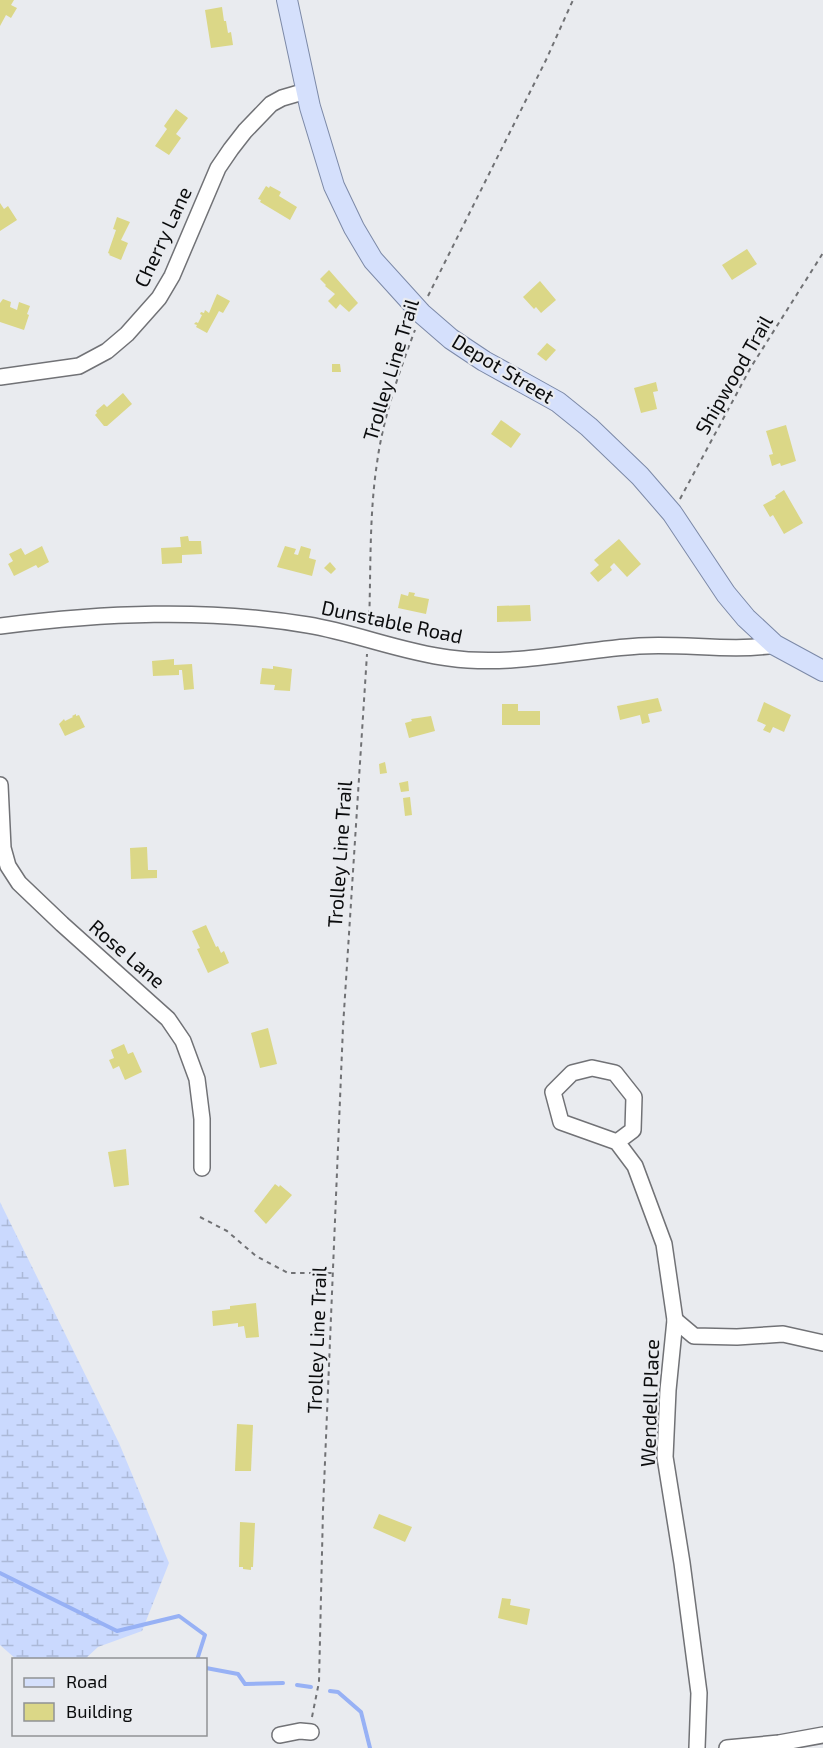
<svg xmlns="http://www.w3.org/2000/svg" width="823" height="1748" font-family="'Exo 2',sans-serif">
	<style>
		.wetland { fill: url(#wetland-marsh) }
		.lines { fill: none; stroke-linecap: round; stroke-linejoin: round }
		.stream { stroke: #97b1f5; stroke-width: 4 }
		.building { fill: #dbd787 }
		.minor-casing { stroke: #717276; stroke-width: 18 }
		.major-casing { stroke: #7c89a7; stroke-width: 22 }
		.path { stroke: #707174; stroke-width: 2; stroke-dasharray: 4.5 4.5; stroke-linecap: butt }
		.minor { stroke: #fff; stroke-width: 15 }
		.major { stroke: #d5e0fc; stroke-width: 20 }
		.labels { text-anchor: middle; stroke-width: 4.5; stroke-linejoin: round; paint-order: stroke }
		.street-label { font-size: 20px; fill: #0b0c0d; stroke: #e9ebef }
	</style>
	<defs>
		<pattern id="wetland-marsh" width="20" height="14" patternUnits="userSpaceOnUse" patternTransform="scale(1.5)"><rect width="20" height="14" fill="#cad9fe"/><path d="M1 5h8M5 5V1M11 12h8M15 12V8" fill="none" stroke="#acb9d8"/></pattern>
	</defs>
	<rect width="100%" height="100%" fill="#e9ebef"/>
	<polygon class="wetland" points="0,1202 119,1443 169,1563 142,1631 98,1647 85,1659 16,1659 0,1645"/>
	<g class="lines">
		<g class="stream">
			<polyline points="0,1573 117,1631 179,1616 205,1635 197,1660"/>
			<polyline points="206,1668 238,1674 245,1684 283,1683"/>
			<polyline points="297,1685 311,1687"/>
			<polyline points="330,1691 338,1692 361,1712 370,1748"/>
		</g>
	</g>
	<g class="building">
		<polygon points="0,0 14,0 11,5 17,8 11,18 6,15 0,26"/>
		<polygon points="222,7 224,21 226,21 228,33 231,32 233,45 211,48 205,10"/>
		<polygon points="176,109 188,118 176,134 181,138 169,155 155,146 167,129 164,126"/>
		<polygon points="266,186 269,188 270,186 281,192 279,196 297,207 290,220 260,202 261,200 258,199"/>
		<polygon points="0,203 4,209 8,206 17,220 0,231"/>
		<polygon points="117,217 130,222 121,240 128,243 121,260 109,255 110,254 108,253 116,230 113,229"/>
		<polygon points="747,249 757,264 732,280 722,265"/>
		<polygon points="329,270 358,303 349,312 340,304 336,309 328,301 335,294 325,286 326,285 320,279"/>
		<polygon points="540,281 556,300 541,313 536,307 534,309 523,297"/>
		<polygon points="217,294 230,301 223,313 219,311 207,333 196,327 197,325 194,324 196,322 198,323 202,315 200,314 201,312 204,313 205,310 209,313"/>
		<polygon points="3,299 11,302 10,307 17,310 19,302 30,306 27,314 29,315 24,330 0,322 0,303"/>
		<polygon points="547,343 556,350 546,361 537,354"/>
		<polygon points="332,364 340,364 341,372 332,372"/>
		<polygon points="656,382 658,391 653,392 657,409 641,413 634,388"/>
		<polygon points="123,393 132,404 107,426 104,426 95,415 97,413 96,411 104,404 107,407"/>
		<polygon points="501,420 521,434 511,448 491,434"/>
		<polygon points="786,425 796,461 781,466 780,463 772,466 769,455 773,454 766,431"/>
		<polygon points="784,490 803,523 784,534 773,515 770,517 763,505 776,498 775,496"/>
		<polygon points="188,536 189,541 201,541 202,554 182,555 182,563 162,564 161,548 181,547 180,537"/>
		<polygon points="619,539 641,564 627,577 614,563 610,567 612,570 598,582 590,573 599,565 594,560"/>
		<polygon points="42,546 49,562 38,568 36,565 14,576 8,564 13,561 9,554 21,548 25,555"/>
		<polygon points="285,546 296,549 294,554 298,555 301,546 311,549 309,558 316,560 312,576 277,567"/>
		<polygon points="330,562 336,569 331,574 324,568"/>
		<polygon points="409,592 415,593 414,596 429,599 426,614 398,608 401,594 408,596"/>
		<polygon points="530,605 531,621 497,622 497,606"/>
		<polygon points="174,659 174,665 192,664 194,689 184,690 182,670 179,670 179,675 153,676 152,661"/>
		<polygon points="273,666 292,669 290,691 274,690 275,685 260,684 262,668 273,669"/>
		<polygon points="658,698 662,711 648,714 650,722 642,724 640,715 620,720 617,706"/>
		<polygon points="764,702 791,715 784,732 773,727 770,733 763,730 766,725 757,721"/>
		<polygon points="502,704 518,704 518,711 540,711 540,725 502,725"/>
		<polygon points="76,714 76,716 79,715 85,727 65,736 59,724 64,719 65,721 73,717 72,716"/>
		<polygon points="431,716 435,731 409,738 405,723 412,721 411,719"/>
		<polygon points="385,762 387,773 380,774 379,764"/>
		<polygon points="408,781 409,791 401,792 399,783"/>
		<polygon points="410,797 412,815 405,816 403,798"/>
		<polygon points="147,847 148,870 157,870 157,878 131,879 130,848"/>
		<polygon points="206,925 216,947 218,946 221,953 224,951 229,963 208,973 197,949 200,948 192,931"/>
		<polygon points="268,1028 277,1064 260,1068 251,1033"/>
		<polygon points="124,1044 128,1054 133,1052 142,1072 125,1080 119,1066 113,1069 109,1060 114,1058 111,1050"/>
		<polygon points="126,1149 129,1185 114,1187 108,1152"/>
		<polygon points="275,1184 279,1187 280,1185 292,1195 266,1224 254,1211"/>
		<polygon points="256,1303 259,1337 246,1338 244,1326 238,1327 238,1323 213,1326 212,1311 230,1309 230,1306"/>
		<polygon points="237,1424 253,1425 251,1471 235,1471"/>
		<polygon points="379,1514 412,1527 405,1542 373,1528"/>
		<polygon points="240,1522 255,1523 253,1567 251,1567 251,1570 243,1569 243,1567 239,1567"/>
		<polygon points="502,1598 511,1599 510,1605 530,1609 527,1625 498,1618"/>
	</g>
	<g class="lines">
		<defs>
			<g id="minor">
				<polyline points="0,377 79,366 107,351 127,334 159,298 172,276 218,168 231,149 245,131 271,104 282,98 306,91"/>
				<path d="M0,626C102,613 206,608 308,625C356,633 401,652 449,658C513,667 576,650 639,646C685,643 730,652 775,645"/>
				<polyline points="0,785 3,848 8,866 19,883 62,924 168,1019 183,1041 197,1079 202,1119 202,1168"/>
				<polyline points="617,1142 633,1130 634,1097 615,1073 592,1068 572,1073 553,1092 561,1122 617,1142 635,1166 664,1244 675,1320 668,1390 665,1457 682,1563 699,1693 697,1748"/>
				<polyline points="675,1320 694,1336 737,1337 783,1334 823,1343"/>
				<polyline points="280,1735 300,1731 311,1732"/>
				<polyline points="727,1748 779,1743 823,1735"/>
			</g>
			<polyline id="major" points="287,0 310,107 334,186 354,228 373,260 421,313 451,339 484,361 558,402 589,427 640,476 672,513 726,594 746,618 775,645 823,671"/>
		</defs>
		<use href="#minor" class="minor-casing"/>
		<use href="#major" class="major-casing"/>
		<g class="path">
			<polyline points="428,296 546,60 573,0"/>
			<polyline points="680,499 751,367 823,253"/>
			<path d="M369,624C371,571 369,516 377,463C383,418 399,372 415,330"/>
			<polyline points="200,1217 227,1231 256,1256 288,1273 333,1273"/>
			<polyline points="312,1717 319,1682 323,1510 343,1027 367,654"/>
		</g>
		<use href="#minor" class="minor"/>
		<use href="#major" class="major"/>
	</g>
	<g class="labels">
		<g class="street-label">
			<text transform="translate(163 237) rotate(-65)" y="7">Cherry Lane</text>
			<text transform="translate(503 369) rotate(31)" y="7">Depot Street</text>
			<text transform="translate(391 370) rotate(-73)" y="7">Trolley Line Trail</text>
			<text transform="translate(734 375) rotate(-60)" y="7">Shipwood Trail</text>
			<text transform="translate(392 622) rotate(12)" y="7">Dunstable Road</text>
			<text transform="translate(340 854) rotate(-86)" y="7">Trolley Line Trail</text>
			<text transform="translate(127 954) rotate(41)" y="7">Rose Lane</text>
			<text transform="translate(317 1340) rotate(-88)" y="7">Trolley Line Trail</text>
			<text transform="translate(650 1403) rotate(-88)" y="7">Wendell Place</text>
		</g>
	</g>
	<rect x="12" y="1658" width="195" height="78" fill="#e9ebef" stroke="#909295" stroke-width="1.5"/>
	<rect x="24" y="1678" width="30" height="9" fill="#d5e0fc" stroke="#909295" stroke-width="1.5"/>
	<text x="66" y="1688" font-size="18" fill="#0b0c0d">Road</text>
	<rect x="24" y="1703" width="30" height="18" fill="#dbd787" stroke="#909295" stroke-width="1.5"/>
	<text x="66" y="1718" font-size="18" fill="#0b0c0d">Building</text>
</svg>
